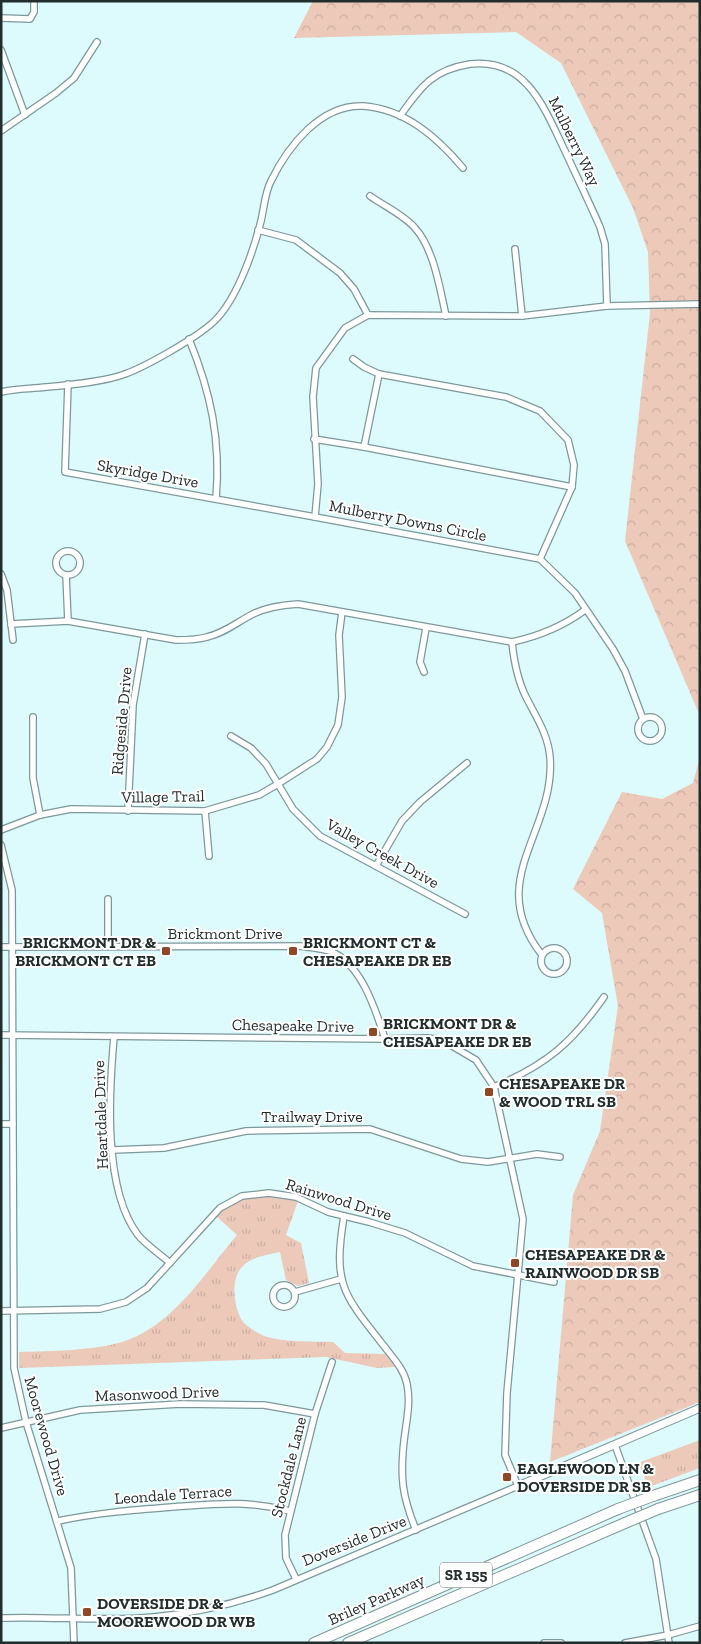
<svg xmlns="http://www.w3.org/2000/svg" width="701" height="1644" font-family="'Zilla Slab',serif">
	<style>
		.grass { fill: url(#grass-tufts) }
		.forest { fill: url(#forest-crowns) }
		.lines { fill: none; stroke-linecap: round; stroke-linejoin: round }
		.minor-casing { stroke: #7d989a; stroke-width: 8 }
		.tertiary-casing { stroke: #7d989a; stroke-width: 9 }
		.motorway-casing { stroke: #7d989a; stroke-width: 12 }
		.minor { stroke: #fff; stroke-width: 5.5 }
		.tertiary { stroke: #fff; stroke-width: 7 }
		.motorway { stroke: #fff; stroke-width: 10 }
		.motorway-bridge-casing { stroke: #7d989a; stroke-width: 12; stroke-linecap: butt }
		.motorway-bridge { stroke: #fff; stroke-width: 10 }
		.poi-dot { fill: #8f4725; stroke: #fff; stroke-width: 2 }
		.labels { text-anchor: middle; stroke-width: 4; stroke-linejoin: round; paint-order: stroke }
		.shield { fill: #fff; stroke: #646c6c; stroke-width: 1 }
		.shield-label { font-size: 15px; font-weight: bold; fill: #222d2d }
		.street-label { font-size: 16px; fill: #222d2d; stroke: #fff }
		.poi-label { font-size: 16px; font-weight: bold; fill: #222d2d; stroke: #fff; text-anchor: start }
	</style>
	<defs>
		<pattern id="grass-tufts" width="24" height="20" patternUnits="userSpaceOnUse" patternTransform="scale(1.25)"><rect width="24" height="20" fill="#edc9ba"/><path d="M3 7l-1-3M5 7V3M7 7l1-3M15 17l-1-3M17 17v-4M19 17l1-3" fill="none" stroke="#cbada0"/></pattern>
		<pattern id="forest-crowns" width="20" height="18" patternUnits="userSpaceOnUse" patternTransform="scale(1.25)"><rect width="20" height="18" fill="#edc9ba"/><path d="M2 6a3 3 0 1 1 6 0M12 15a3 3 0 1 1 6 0" fill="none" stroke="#cbada0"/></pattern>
	</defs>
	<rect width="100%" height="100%" fill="#ddfafc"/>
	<g class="grass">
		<path d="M267,1195L298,1201L286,1235L301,1243L309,1283L298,1286L286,1280L280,1252C267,1255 250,1257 241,1268C230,1281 234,1311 244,1323C248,1327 259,1334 264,1336C286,1343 311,1341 333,1342L345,1353L386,1354L395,1367L377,1368L326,1357L19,1368V1352C49,1351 96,1351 125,1341C174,1324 205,1273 237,1235L216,1216C228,1201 248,1198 267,1195Z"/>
		<polygon points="700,1440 700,1468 649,1487 638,1463"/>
	</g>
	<g class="forest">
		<polygon points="313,1 700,1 700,716 625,541 650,313 648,252 633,208 561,63 516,32 294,38"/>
		<polygon points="700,757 700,1402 550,1462 573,1195 600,1131 618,1006 602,913 573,889 622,792 662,799 693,783"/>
	</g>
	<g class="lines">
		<defs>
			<g id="minor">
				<polyline points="1,18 30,19 34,12 34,1"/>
				<polyline points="1,50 25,115"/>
				<path d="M400,116C421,87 432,70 470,64C527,57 545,110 565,151C577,177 589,202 600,227L605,244L607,306"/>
				<polyline points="1,131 56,93 74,78 97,42"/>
				<path d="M370,196C384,206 404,215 415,228C434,249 440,289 446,316"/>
				<polyline points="258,230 296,240 340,273 354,289 368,315"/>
				<polyline points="515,249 522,316"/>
				<path d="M189,339C211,393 221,440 216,499"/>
				<polyline points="353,359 364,367 379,374 506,397 540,411 568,440 574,465 572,487 540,559 315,517 318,484 313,397 316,368 345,328 368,315 522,316 607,306 700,304"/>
				<polyline points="68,384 65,472 315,517"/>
				<path d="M1,392C17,388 31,389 46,387C69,385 104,382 125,374C147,366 192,340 210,325C235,305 253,253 261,221C264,208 265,192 271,181C288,146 321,104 363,106C405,109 437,137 463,168"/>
				<polyline points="314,439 364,447 379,374"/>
				<polyline points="364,447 572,487"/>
				<circle cx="68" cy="563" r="12"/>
				<polyline points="540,559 575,593 613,649 625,671 643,719"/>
				<polyline points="1,574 7,590 13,640"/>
				<polyline points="66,575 68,621"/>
				<path d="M11,624L68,621L176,640C187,640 197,640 207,637C225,633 237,622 253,614C267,607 282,605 298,604L512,642C540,636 562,627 585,610"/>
				<path d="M512,642C514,662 517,679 526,697C536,717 548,734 550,757C556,832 483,880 542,955"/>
				<polyline points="424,672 420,662 426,628"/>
				<circle cx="650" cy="729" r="12"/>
				<polyline points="33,717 33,778 40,815"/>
				<polyline points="231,736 251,748 266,764 293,809 320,836 465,914"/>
				<polyline points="128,811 133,705 145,634"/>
				<polyline points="205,811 209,856"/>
				<polyline points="1,830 40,815 71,809 205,811 259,795 278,784 317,759 327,747 338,725 342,697 339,635 342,612"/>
				<polyline points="1,845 12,890 14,1368 26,1422 71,1568 74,1643"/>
				<polyline points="376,866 402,821 420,802 467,763"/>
				<polyline points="108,946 108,899"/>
				<path d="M1,947L301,946C311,948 322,948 332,952C362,965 376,1011 385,1039"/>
				<circle cx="554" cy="961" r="13"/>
				<path d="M1,1035L385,1039L427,1038L442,1040L476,1060L494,1087L523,1219L507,1393L505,1455L518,1486L273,1590C234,1604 196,1613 154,1617C104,1622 52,1616 1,1618"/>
				<path d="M114,1037C109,1093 103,1189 138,1235C146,1245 160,1254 170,1263"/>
				<path d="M494,1087C546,1065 572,1043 604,997"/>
				<polyline points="1,1124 13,1124"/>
				<polyline points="113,1150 164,1148 246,1131 370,1129 461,1159 488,1162 537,1154 560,1157"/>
				<path d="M344,1216C333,1284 342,1293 384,1346C393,1358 404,1369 407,1384C411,1403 406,1423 404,1441C400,1477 402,1496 416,1530"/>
				<circle cx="284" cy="1296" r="11"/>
				<polyline points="295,1292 341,1279"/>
				<polyline points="1,1311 100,1309 126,1302 147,1288 220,1208 242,1196 269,1193 296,1197 328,1212 369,1222 405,1233 473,1266 554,1282"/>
				<polyline points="1,1428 80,1410 180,1404 264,1405 315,1414"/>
				<polyline points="615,1445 656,1559 669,1643"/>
				<path d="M58,1521C96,1513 133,1510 172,1507C216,1504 248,1500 290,1511"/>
				<polyline points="296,1579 286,1558 285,1535 315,1414 332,1362"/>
				<polyline points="544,1643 561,1643"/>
				<polyline points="625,1643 668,1635 700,1626"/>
			</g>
			<polyline id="tertiary" points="518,1486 700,1408"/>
			<g id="motorway">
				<polyline points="653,1496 700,1480"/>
				<polyline points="658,1509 700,1495"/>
				<polyline points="314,1643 618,1509"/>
				<polyline points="348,1643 625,1523"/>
			</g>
		</defs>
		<use href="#minor" class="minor-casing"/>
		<use href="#tertiary" class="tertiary-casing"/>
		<use href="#motorway" class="motorway-casing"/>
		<use href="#minor" class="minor"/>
		<use href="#tertiary" class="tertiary"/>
		<use href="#motorway" class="motorway"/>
		<defs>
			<g id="motorway-bridge">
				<polyline points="618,1509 653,1496"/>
				<polyline points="625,1523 658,1509"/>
			</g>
		</defs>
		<use href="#motorway-bridge" class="motorway-bridge-casing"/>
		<use href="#motorway-bridge" class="motorway-bridge"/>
	</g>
	<g class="poi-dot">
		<rect x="161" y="946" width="10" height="10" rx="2.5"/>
		<rect x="288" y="946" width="10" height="10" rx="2.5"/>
		<rect x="368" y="1027" width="10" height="10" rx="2.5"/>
		<rect x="484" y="1087" width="10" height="10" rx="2.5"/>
		<rect x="510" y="1258" width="10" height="10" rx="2.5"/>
		<rect x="502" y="1472" width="10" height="10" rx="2.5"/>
		<rect x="82" y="1607" width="10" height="10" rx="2.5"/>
	</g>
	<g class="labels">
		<rect class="shield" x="440" y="1562.5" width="52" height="25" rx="4"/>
		<g class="shield-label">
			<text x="466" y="1580">SR 155</text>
		</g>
		<g class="street-label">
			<text transform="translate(575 141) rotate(64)" y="6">Mulberry Way</text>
			<text transform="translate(148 473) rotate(10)" y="6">Skyridge Drive</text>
			<text transform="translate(408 520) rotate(11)" y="6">Mulberry Downs Circle</text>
			<text transform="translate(121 721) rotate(-85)" y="6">Ridgeside Drive</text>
			<text transform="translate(163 796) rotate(-1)" y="6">Village Trail</text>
			<text transform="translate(383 853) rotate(29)" y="6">Valley Creek Drive</text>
			<text x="225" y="939">Brickmont Drive</text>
			<text transform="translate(293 1025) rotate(1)" y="6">Chesapeake Drive</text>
			<text transform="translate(100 1115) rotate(-92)" y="6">Heartdale Drive</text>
			<text x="312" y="1122">Trailway Drive</text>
			<text transform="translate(339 1199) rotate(17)" y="6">Rainwood Drive</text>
			<text transform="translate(157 1393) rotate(-2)" y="6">Masonwood Drive</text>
			<text transform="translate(47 1436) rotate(74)" y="6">Moorewood Drive</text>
			<text transform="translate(288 1467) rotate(-76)" y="6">Stockdale Lane</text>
			<text transform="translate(173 1494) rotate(-4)" y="6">Leondale Terrace</text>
			<text transform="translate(354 1540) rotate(-22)" y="6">Doverside Drive</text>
			<text transform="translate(376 1599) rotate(-24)" y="6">Briley Parkway</text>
		</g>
		<g class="poi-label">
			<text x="156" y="948" text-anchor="end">BRICKMONT DR &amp;<tspan x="156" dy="18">BRICKMONT CT EB</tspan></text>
			<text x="303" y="948">BRICKMONT CT &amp;<tspan x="303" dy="18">CHESAPEAKE DR EB</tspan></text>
			<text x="383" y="1029">BRICKMONT DR &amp;<tspan x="383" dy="18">CHESAPEAKE DR EB</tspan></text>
			<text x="499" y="1089">CHESAPEAKE DR<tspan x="499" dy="18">&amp; WOOD TRL SB</tspan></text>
			<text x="525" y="1260">CHESAPEAKE DR &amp;<tspan x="525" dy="18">RAINWOOD DR SB</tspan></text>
			<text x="517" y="1474">EAGLEWOOD LN &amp;<tspan x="517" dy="18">DOVERSIDE DR SB</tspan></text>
			<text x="97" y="1609">DOVERSIDE DR &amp;<tspan x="97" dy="18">MOOREWOOD DR WB</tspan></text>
		</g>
	</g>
	<rect width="701" height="1644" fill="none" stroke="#222d2d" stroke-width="5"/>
</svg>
